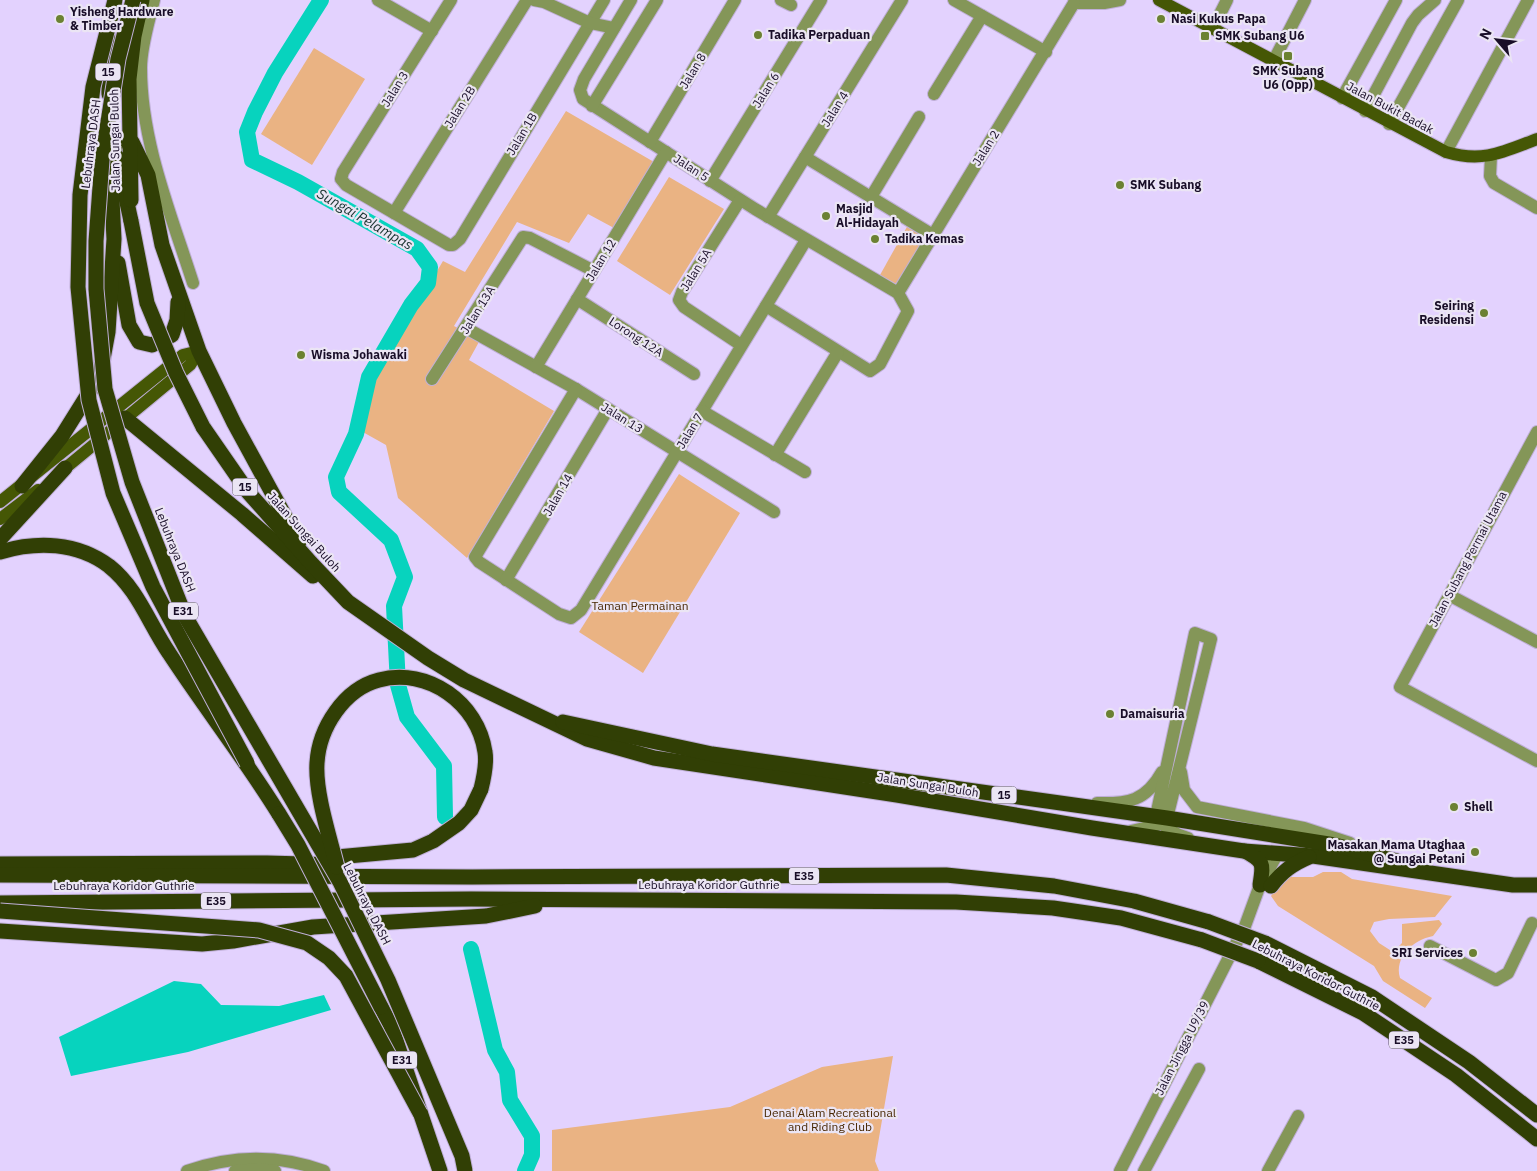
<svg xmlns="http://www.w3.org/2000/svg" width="1537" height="1171" font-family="'IBM Plex Sans',sans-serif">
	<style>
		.green { fill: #eab383 }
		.water { fill: #07d3be }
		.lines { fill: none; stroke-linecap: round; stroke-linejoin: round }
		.river { stroke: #07d3be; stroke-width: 16 }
		.minor-casing { stroke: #bfafd7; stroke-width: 14 }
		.major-casing { stroke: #bfafd7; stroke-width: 14 }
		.highway-casing { stroke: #bfafd7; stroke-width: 17 }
		.minor { stroke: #849658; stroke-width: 12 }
		.major { stroke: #455705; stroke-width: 12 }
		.highway { stroke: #313f05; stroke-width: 15 }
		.highway-bridge-casing { stroke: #bfafd7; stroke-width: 17; stroke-linecap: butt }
		.highway-bridge { stroke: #313f05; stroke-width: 15 }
		.poi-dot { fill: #6b8132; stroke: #ebe5f4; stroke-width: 2 }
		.labels { text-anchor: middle; stroke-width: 4.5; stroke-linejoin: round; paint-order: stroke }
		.shield { fill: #ebe5f4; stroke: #584e65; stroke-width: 1 }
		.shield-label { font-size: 11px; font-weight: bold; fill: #190e28 }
		.poi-label { font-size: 12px; font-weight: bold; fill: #190e28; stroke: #ebe5f4; text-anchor: start }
		.street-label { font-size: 12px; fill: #190e28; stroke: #ebe5f4 }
		.park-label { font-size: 12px; fill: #482804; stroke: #ebe5f4 }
		.water-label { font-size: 14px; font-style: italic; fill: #16312d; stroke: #ebe5f4 }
	</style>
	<rect width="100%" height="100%" fill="#e3d2fe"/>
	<g class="green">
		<polygon points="314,48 365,79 312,165 261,134"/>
		<polygon points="566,111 654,162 614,228 588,214 569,243 517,222 454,326 480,340 469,360 554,411 467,558 398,498 386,445 361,431 374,377 443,261 465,272"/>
		<polygon points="669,177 724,209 670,295 617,261"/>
		<polygon points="908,225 928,237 900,286 880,275"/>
		<polygon points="679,474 740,513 643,673 579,632"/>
		<path d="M1323,872H1341L1352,879L1452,896L1435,917L1389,919L1374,922L1370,931L1379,943L1393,952L1402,943V924L1439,920L1442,924L1433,936C1413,940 1394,957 1400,978L1432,998L1425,1008L1383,981L1374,966L1278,906L1271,896L1284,877H1313Z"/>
		<polygon points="893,1056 875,1161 879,1171 552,1171 552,1130 730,1107 822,1067"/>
	</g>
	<polygon class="water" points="174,981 201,984 221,1005 279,1006 324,995 331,1010 188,1052 71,1076 59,1037"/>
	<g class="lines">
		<g class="river">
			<polyline points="321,0 275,73 255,112 247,132 252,160 298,182 417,249 430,267 428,283 411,305 369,377 356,434 336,477 339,492 391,540 405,577 394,606 398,685 407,717 444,766 445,817"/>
			<polyline points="471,949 495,1050 507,1072 510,1100 532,1136 532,1155 525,1171"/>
		</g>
		<defs>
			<g id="minor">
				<path d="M154,0C149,22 141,46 141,68C141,142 171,214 193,283"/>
				<polyline points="378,0 432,31"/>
				<polyline points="451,0 343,172 341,179 346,185 449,245 453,245 460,239 604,0"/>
				<polyline points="534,0 544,2 590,23 614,28"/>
				<polyline points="631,0 584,79 580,90 583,99 755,209 898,293 908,311 880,364 870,371 766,306"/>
				<polyline points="781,0 791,5"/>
				<polyline points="954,0 1046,52"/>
				<polyline points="1074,3 1104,3 1120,0"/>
				<polyline points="1213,28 1227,0"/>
				<polyline points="1274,60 1305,0"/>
				<polyline points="934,94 982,16"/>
				<polyline points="1342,98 1396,0"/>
				<polyline points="592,106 657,0"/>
				<polyline points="1365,111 1412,23 1418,15 1435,0"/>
				<polyline points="1389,124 1458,0"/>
				<polyline points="650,142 735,0"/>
				<polyline points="1446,152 1528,0"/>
				<polyline points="1491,156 1490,176 1494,183 1537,208"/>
				<polyline points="805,157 933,235"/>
				<polyline points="710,181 821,0"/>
				<polyline points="871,197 919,117"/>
				<polyline points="740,200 682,292 679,300 684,307 741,345"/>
				<polyline points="394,213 527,0"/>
				<polyline points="768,217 902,0"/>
				<polyline points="898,293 1074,3"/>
				<polyline points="577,299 694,374"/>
				<polyline points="466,328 576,389 774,512"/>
				<polyline points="536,367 666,152"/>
				<polyline points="432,379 523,237 530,238 594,271"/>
				<polyline points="576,389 475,557 479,562 559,614 571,618 581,610 806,240"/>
				<polyline points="702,411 805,472"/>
				<polyline points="1537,432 1400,687 1537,761"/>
				<polyline points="775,455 838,352"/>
				<polyline points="506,580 608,409"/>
				<polyline points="1449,595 1537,642"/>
				<polyline points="1181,772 1184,790 1197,807 1304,828 1350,843"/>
				<path d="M1097,803C1128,804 1146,801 1162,772"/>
				<path d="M1131,831L1157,825L1167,818L1211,639L1195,633L1156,816C1164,828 1174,834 1188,838"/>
				<polyline points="1430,946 1496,980 1508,973 1532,923"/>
				<path d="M187,1171C233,1155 278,1154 324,1171"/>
				<polyline points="235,1171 259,1169 275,1171"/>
				<polyline points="1120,1171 1245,926 1260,885 1278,853"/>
				<polyline points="1144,1171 1199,1069"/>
				<polyline points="1268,1171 1298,1116"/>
			</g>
			<g id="major">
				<path d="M1159,0L1446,152C1483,163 1503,152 1537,139"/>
				<polyline points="57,475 190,365 199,351"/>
				<polyline points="0,502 183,355 199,351"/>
				<polyline points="0,519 38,490"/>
			</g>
			<g id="highway">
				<polyline points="108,37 109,94"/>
				<polyline points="132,142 148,175 162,245 199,351 234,423 299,542"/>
				<polyline points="117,157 131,221"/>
				<polyline points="131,200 129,79 134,36 142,0"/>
				<polyline points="118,263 129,325 139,342 152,345 172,335 177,320 178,302"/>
				<polyline points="125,418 242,514 313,576"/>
				<polyline points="203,427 248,492 311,563 348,602 428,658 464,680 587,739 654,758 897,795 1092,828 1244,851 1313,856 1513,885 1537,885"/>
				<polyline points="22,486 62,436 92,388 103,359 108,332 114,239 110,160 116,144"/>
				<polyline points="0,539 65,468"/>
				<path d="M0,552C37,541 77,542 109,566C138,589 149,624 169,653C205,708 245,759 279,814"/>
				<polyline points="563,722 712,754 1167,818 1335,845 1397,861"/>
				<path d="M1245,851C1265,862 1263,864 1260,885"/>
				<polyline points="326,858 413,850 433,841 459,823 471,810 481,789"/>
				<polyline points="0,864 267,863 340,865"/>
				<polyline points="0,875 472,877 946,875 1054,886 1134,901 1209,922"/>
				<path d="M1271,886C1282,872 1292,864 1309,857"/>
				<polyline points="0,903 471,899 956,902 1053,908 1121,918 1202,940"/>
				<polyline points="0,931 202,944 233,941 313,927 486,916 535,906"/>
				<polyline points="1265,943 1372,997 1469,1062 1537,1115"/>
				<polyline points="1258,961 1363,1013 1456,1075 1537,1139"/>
				<polyline points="381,1007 391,1026 440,1171"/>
			</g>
		</defs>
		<use href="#minor" class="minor-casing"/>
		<use href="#major" class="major-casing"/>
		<use href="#highway" class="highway-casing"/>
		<use href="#minor" class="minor"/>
		<use href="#major" class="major"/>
		<use href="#highway" class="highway"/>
		<defs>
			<g id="highway-bridge">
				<polyline points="115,0 93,87 80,195 78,287 89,400 113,493 153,587 247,763"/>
				<polyline points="133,0 118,59 102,160 96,241 96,289 105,389 132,482 185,616 340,882 388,980 462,1156 465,1171"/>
				<polyline points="131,221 147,303 176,373 203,427"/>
				<polyline points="279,814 298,845 381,1007"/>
				<path d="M337,867C330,838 315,793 317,763C319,728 344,689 379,680C428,667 478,703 485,752C487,764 484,777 481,789"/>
				<polyline points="0,911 259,930 307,943 329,958 346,976 420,1113"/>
				<polyline points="1209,922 1265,943"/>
				<polyline points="1202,940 1258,961"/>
			</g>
		</defs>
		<use href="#highway-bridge" class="highway-bridge-casing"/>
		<use href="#highway-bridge" class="highway-bridge"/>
	</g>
	<g class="poi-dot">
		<circle cx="60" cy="19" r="5"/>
		<circle cx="1161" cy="19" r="5"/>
		<circle cx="758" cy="35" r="5"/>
		<rect x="1200" y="31" width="10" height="10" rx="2.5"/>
		<rect x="1283" y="51" width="10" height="10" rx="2.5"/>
		<circle cx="1120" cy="185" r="5"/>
		<circle cx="826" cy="216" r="5"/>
		<circle cx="875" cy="239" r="5"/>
		<circle cx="1484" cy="313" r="5"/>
		<circle cx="301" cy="355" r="5"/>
		<circle cx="1110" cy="714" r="5"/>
		<circle cx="1454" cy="807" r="5"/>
		<circle cx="1475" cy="852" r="5"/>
		<circle cx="1473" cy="953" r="5"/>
	</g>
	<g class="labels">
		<g class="shield">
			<rect x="95.5" y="63.5" width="25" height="17" rx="4"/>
			<rect x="232.5" y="478.5" width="25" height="17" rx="4"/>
			<rect x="168" y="602.5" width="30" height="17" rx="4"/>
			<rect x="991.5" y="786.5" width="25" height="17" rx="4"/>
			<rect x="789" y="867.5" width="30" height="17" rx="4"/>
			<rect x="201" y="892.5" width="30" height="17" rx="4"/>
			<rect x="1389" y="1031.5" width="30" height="17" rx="4"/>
			<rect x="387" y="1051.5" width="30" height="17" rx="4"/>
		</g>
		<g class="shield-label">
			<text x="108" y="76">15</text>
			<text x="245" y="491">15</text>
			<text x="183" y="615">E31</text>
			<text x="1004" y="799">15</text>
			<text x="804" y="880">E35</text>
			<text x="216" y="905">E35</text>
			<text x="1404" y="1044">E35</text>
			<text x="402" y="1064">E31</text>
		</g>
		<g class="poi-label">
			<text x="70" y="16">Yisheng Hardware<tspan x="70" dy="14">&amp; Timber</tspan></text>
			<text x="1171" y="23">Nasi Kukus Papa</text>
			<text x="768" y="39">Tadika Perpaduan</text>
			<text x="1215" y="40">SMK Subang U6</text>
			<text x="1288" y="75" text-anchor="middle">SMK Subang<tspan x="1288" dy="14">U6 (Opp)</tspan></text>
			<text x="1130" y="189">SMK Subang</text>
			<text x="836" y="213">Masjid<tspan x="836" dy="14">Al-Hidayah</tspan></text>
			<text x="885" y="243">Tadika Kemas</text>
			<text x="1474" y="310" text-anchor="end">Seiring<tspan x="1474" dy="14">Residensi</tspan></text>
			<text x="311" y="359">Wisma Johawaki</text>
			<text x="1120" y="718">Damaisuria</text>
			<text x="1464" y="811">Shell</text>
			<text x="1465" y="849" text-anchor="end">Masakan Mama Utaghaa<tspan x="1465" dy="14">@ Sungai Petani</tspan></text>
			<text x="1463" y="957" text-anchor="end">SRI Services</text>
		</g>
		<g class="street-label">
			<text transform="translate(693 71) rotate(-59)" y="4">Jalan 8</text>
			<text transform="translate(395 89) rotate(-58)" y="4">Jalan 3</text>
			<text transform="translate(766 90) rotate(-58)" y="4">Jalan 6</text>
			<text transform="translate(460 107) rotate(-58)" y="4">Jalan 2B</text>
			<text transform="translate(1390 108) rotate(28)" y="4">Jalan Bukit Badak</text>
			<text transform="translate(835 109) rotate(-58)" y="4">Jalan 4</text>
			<text transform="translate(522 134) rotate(-59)" y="4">Jalan 1B</text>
			<text transform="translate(115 140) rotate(-91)" y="4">Jalan Sungai Buloh</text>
			<text transform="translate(91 144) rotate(-83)" y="4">Lebuhraya DASH</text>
			<text transform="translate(986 148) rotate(-58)" y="4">Jalan 2</text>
			<text transform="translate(691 168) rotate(33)" y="4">Jalan 5</text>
			<text transform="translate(601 260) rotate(-59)" y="4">Jalan 12</text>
			<text transform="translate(696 270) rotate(-58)" y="4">Jalan 5A</text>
			<text transform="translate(478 310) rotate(-58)" y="4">Jalan 13A</text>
			<text transform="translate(636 337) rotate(33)" y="4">Lorong 12A</text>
			<text transform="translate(622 418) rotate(32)" y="4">Jalan 13</text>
			<text transform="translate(690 431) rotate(-59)" y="4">Jalan 7</text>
			<text transform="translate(558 495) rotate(-60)" y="4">Jalan 14</text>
			<text transform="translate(304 532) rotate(48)" y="4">Jalan Sungai Buloh</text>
			<text transform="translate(175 550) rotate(68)" y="4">Lebuhraya DASH</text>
			<text transform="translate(1468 559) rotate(-62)" y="4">Jalan Subang Permai Utama</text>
			<text transform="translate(928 785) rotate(9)" y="4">Jalan Sungai Buloh</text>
			<text x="709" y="889">Lebuhraya Koridor Guthrie</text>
			<text x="124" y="890">Lebuhraya Koridor Guthrie</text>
			<text transform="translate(367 904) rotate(63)" y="4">Lebuhraya DASH</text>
			<text transform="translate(1316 975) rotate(27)" y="4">Lebuhraya Koridor Guthrie</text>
			<text transform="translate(1182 1048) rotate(-63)" y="4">Jalan Jingga U9/39</text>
		</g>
		<g class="park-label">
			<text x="640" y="610">Taman Permainan</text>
			<text x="830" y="1117">Denai Alam Recreational<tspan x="830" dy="14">and Riding Club</tspan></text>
		</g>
		<g class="water-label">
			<text transform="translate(365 219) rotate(30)" y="5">Sungai Pelampas</text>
		</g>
	</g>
	<g transform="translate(1497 40) rotate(298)" stroke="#ebe5f4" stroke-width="4" paint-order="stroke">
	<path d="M0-4L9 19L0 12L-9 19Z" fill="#190e28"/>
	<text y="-8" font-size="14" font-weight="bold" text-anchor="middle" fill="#190e28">N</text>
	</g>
</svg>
